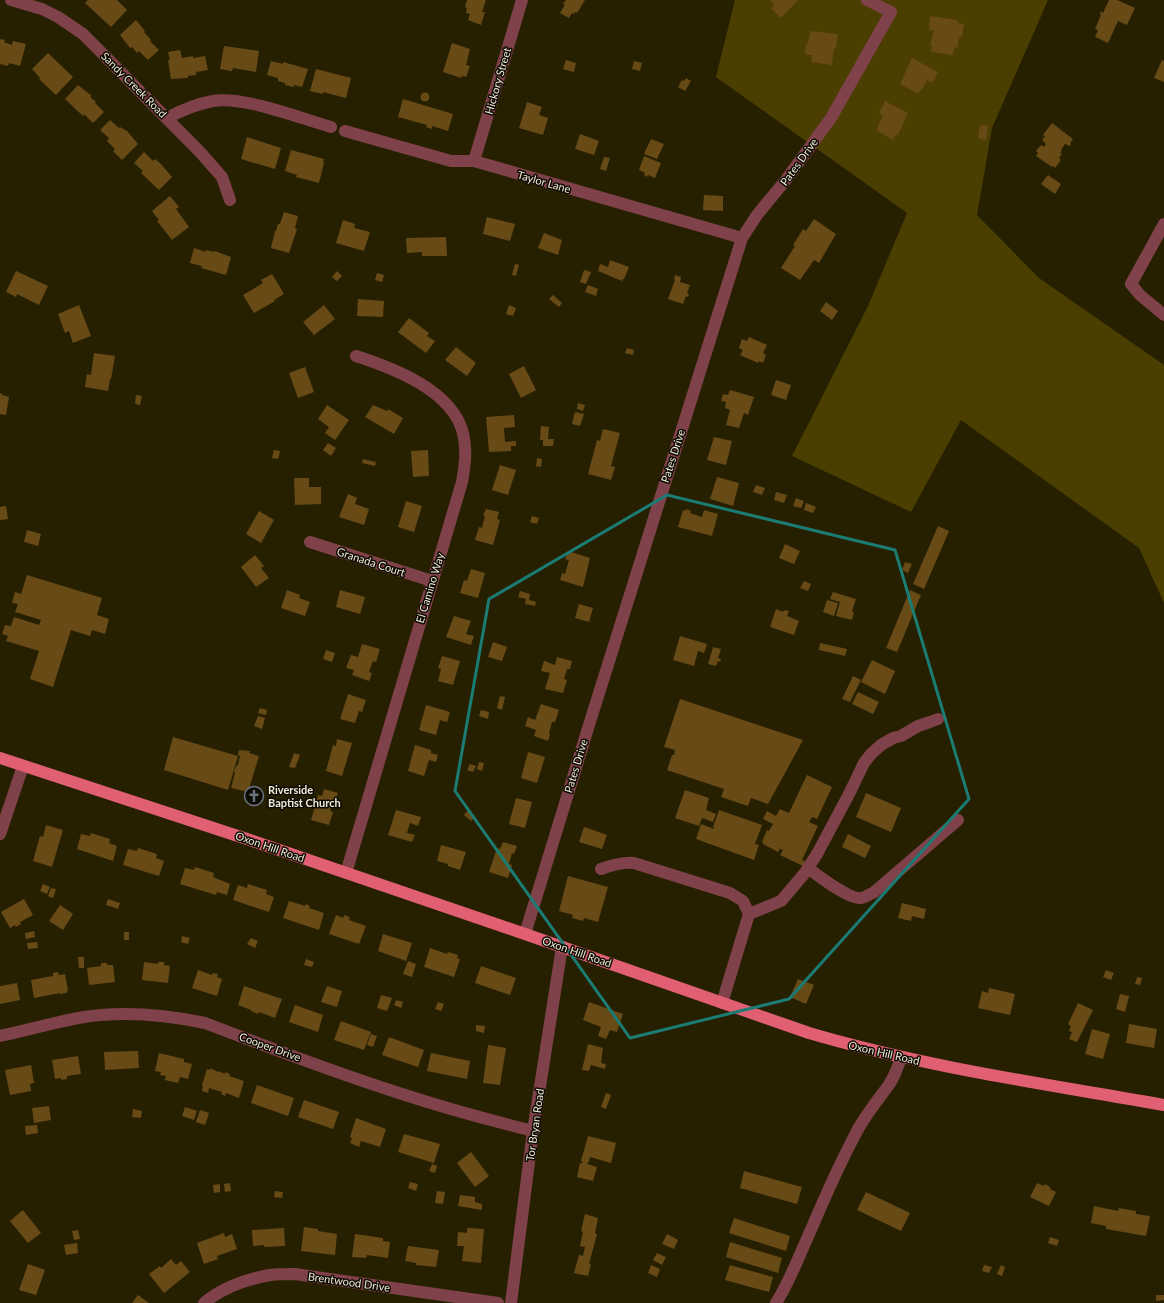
<svg xmlns="http://www.w3.org/2000/svg" width="1164" height="1303" font-family="Lato,sans-serif">
	<style>
		.green { fill: #4a3e00 }
		.building { fill: #674a16 }
		.lines { fill: none; stroke-linecap: round; stroke-linejoin: round }
		.minor { stroke: #80424a; stroke-width: 12 }
		.major { stroke: #e05f72; stroke-width: 12 }
		.marked { fill: none; stroke: #1a7c73; stroke-width: 3; stroke-linejoin: round }
		.labels { text-anchor: middle; stroke-width: 3; stroke-linejoin: round; paint-order: stroke }
		.street-label { font-size: 11px; fill: #efebd8; stroke: #0d0a01 }
		.poi-label { font-size: 11px; font-weight: bold; fill: #efebd8; stroke: #0d0a01; text-anchor: start }
	</style>
	<rect width="100%" height="100%" fill="#272000"/>
	<polygon class="green" points="735,0 1048,0 992,128 977,215 1039,278 1164,365 1164,603 1139,548 961,420 911,512 792,456 868,306 907,213 716,77"/>
	<g class="building">
		<polygon points="88,0 117,0 127,10 111,27 85,3"/>
		<polygon points="467,0 486,0 482,12 485,12 481,25 468,20 470,14 466,13 467,8 465,7"/>
		<polygon points="566,0 585,0 577,13 575,12 574,14 572,13 569,18 560,13 565,5 563,4"/>
		<polygon points="770,0 798,0 781,18 771,8 775,5"/>
		<polygon points="1109,0 1117,0 1135,8 1127,25 1118,21 1108,43 1095,37 1098,30 1095,29 1101,15 1100,14 1101,11 1103,13"/>
		<polygon points="930,16 958,20 958,23 964,24 962,37 959,37 957,48 954,47 953,55 931,52 932,45 930,45 934,30 929,30"/>
		<polygon points="136,20 145,31 144,32 151,40 150,41 159,50 148,60 139,51 137,53 132,47 130,48 120,35"/>
		<polygon points="810,31 838,34 836,49 834,48 832,65 811,62 812,55 807,55 805,52 806,44 808,43"/>
		<polygon points="0,39 5,40 4,42 12,45 13,41 26,44 20,66 9,63 8,66 0,64"/>
		<polygon points="452,43 470,49 466,65 470,66 466,77 462,76 461,78 443,72"/>
		<polygon points="224,46 259,51 256,72 233,68 232,71 220,69"/>
		<polygon points="180,50 182,58 193,56 193,58 205,56 208,70 196,72 196,75 188,76 188,78 171,79 168,60 170,60 168,52"/>
		<polygon points="48,53 73,77 56,95 39,79 40,78 32,69"/>
		<polygon points="912,58 938,72 932,83 927,80 922,90 920,90 918,94 900,84"/>
		<polygon points="566,60 576,63 574,72 563,69"/>
		<polygon points="1162,60 1164,61 1164,82 1154,78"/>
		<polygon points="271,61 283,64 283,62 308,69 302,87 294,85 294,87 285,85 285,83 278,81 278,78 267,75"/>
		<polygon points="634,61 642,63 640,71 632,69"/>
		<polygon points="316,69 351,78 346,98 323,92 323,94 310,91"/>
		<polygon points="686,78 691,81 685,91 678,87 682,80 684,81"/>
		<polygon points="78,85 92,96 90,97 96,102 95,103 104,112 93,123 84,114 83,116 65,99"/>
		<circle cx="425" cy="97" r="4.5"/>
		<polygon points="403,99 453,114 448,131 432,126 432,129 426,127 427,125 398,117"/>
		<polygon points="885,101 908,113 898,135 896,134 893,140 876,130 883,116 879,113"/>
		<polygon points="527,102 542,107 539,115 548,118 543,135 519,128"/>
		<polygon points="110,120 119,128 120,127 127,131 138,144 122,160 113,151 115,149 107,141 109,138 100,130"/>
		<polygon points="1052,123 1073,139 1070,143 1071,144 1070,146 1065,144 1061,150 1062,151 1060,153 1062,154 1059,158 1061,160 1055,168 1053,166 1052,167 1036,156 1038,153 1036,151 1041,145 1044,147 1046,144 1042,140 1045,136 1043,135"/>
		<polygon points="980,125 988,126 986,140 978,138"/>
		<polygon points="580,134 599,141 594,155 575,149"/>
		<polygon points="247,137 281,148 275,169 241,159"/>
		<polygon points="651,139 664,144 657,159 644,154"/>
		<polygon points="291,150 324,159 323,163 324,163 319,183 296,177 297,175 285,171"/>
		<polygon points="144,152 153,161 155,159 161,164 172,177 159,190 141,173 143,171 134,163"/>
		<polygon points="644,156 661,163 655,178 648,175 647,177 644,175 645,173 639,170"/>
		<polygon points="604,157 610,158 606,171 600,169"/>
		<polygon points="1048,175 1061,184 1055,194 1041,184"/>
		<polygon points="704,195 723,196 723,211 703,210"/>
		<polygon points="170,196 179,207 176,209 189,227 172,240 157,221 159,220 152,211"/>
		<polygon points="284,212 298,216 295,228 297,229 289,253 271,248 275,231 276,231 278,224 280,224"/>
		<polygon points="487,217 515,224 510,241 483,234"/>
		<polygon points="814,219 836,234 819,263 814,260 800,280 781,268 795,246 793,245 803,229 806,231"/>
		<polygon points="343,220 355,224 354,228 370,232 364,251 336,243"/>
		<polygon points="544,233 562,240 558,255 538,248"/>
		<polygon points="446,237 447,256 422,256 422,252 407,253 406,238"/>
		<polygon points="194,248 206,252 206,250 214,252 215,251 231,257 226,275 201,268 202,266 190,263"/>
		<polygon points="610,260 629,267 624,279 623,279 622,281 598,271 600,264 608,267"/>
		<polygon points="515,264 519,265 516,276 512,275"/>
		<polygon points="584,270 591,272 586,284 580,282"/>
		<polygon points="16,271 48,286 39,305 17,294 16,297 6,292"/>
		<polygon points="337,271 342,276 337,281 332,277"/>
		<polygon points="377,273 384,275 382,282 375,280"/>
		<polygon points="272,274 284,294 274,300 275,301 254,313 243,295 263,283 261,280"/>
		<polygon points="675,275 681,277 680,282 690,285 687,293 689,294 688,297 686,296 683,304 668,299 675,280 674,279"/>
		<polygon points="588,285 598,289 596,296 585,292"/>
		<polygon points="553,295 562,303 559,307 549,299"/>
		<polygon points="358,299 384,301 383,317 357,316"/>
		<polygon points="826,302 838,311 832,320 820,311"/>
		<polygon points="79,305 91,336 73,343 69,331 65,333 58,314"/>
		<polygon points="324,305 335,319 314,335 303,322"/>
		<polygon points="509,305 516,308 513,316 506,314"/>
		<polygon points="409,318 429,333 427,336 435,341 426,353 398,332"/>
		<polygon points="749,337 767,345 763,353 766,355 763,363 759,361 758,363 740,355 743,350 739,348 742,339 747,341"/>
		<polygon points="456,347 476,363 467,376 445,360"/>
		<polygon points="627,348 634,350 633,355 625,353"/>
		<polygon points="94,353 115,356 111,379 110,379 108,391 85,387 87,374 91,375"/>
		<polygon points="524,366 536,390 521,398 509,374"/>
		<polygon points="305,367 314,392 298,398 289,373"/>
		<polygon points="776,380 791,385 786,400 771,395"/>
		<polygon points="730,390 754,397 748,415 744,413 739,428 726,425 730,410 725,408 726,402 721,401 723,394 728,395"/>
		<polygon points="0,393 2,394 2,395 9,397 6,415 0,414"/>
		<polygon points="136,395 142,396 140,405 135,404"/>
		<polygon points="578,403 585,405 583,411 577,409"/>
		<polygon points="327,405 349,420 335,440 325,433 329,427 318,419"/>
		<polygon points="373,405 387,411 388,409 403,418 394,434 365,417"/>
		<polygon points="575,412 584,414 580,426 572,424"/>
		<polygon points="514,415 515,427 504,428 505,442 516,441 516,446 511,446 511,451 489,452 486,417"/>
		<polygon points="541,426 549,427 548,439 554,439 553,446 543,446 543,440 540,440"/>
		<polygon points="603,429 620,433 611,466 615,467 611,480 588,474 597,440 600,441"/>
		<polygon points="714,437 732,441 726,465 707,460"/>
		<polygon points="328,443 336,448 331,456 323,450"/>
		<polygon points="274,450 280,451 278,459 272,458"/>
		<polygon points="428,450 429,476 413,477 411,451"/>
		<polygon points="537,458 542,459 541,467 536,466"/>
		<polygon points="363,459 376,462 375,466 362,463"/>
		<polygon points="500,465 516,470 508,495 492,490"/>
		<polygon points="717,477 739,483 733,506 710,499"/>
		<polygon points="294,478 309,478 309,487 321,487 321,504 295,505"/>
		<polygon points="756,485 765,488 762,495 753,492"/>
		<polygon points="776,492 787,495 784,503 774,500"/>
		<polygon points="348,494 357,498 355,504 369,509 364,525 339,517"/>
		<polygon points="796,498 804,501 801,508 793,506"/>
		<polygon points="406,501 422,506 414,532 398,527"/>
		<polygon points="806,503 816,507 813,513 804,510"/>
		<polygon points="6,506 8,519 0,520 0,507"/>
		<polygon points="486,509 499,512 497,519 500,520 493,545 475,540 479,527 482,528 485,516 483,516"/>
		<polygon points="686,509 691,511 690,513 702,517 704,510 718,514 712,536 678,527 683,510 685,511"/>
		<polygon points="259,511 274,520 261,543 246,534"/>
		<polygon points="532,516 539,518 537,524 530,522"/>
		<polygon points="938,526 949,531 924,589 913,584"/>
		<polygon points="27,530 41,534 38,546 24,542"/>
		<polygon points="785,544 800,551 794,564 779,558"/>
		<polygon points="568,551 590,558 583,587 560,580 562,573 565,574 569,560 565,559"/>
		<polygon points="255,555 264,566 261,568 269,578 256,587 241,567"/>
		<polygon points="905,562 912,564 908,573 902,570"/>
		<polygon points="471,569 485,573 478,598 460,593 464,580 467,581"/>
		<polygon points="27,575 102,598 97,615 109,619 105,634 92,630 90,636 71,630 53,687 30,679 39,651 6,641 8,636 2,634 5,625 11,626 14,617 39,625 41,620 15,612 18,604 12,603 15,592 21,594"/>
		<polygon points="804,581 811,584 808,591 800,588"/>
		<polygon points="287,590 300,595 299,598 310,602 305,616 281,608"/>
		<polygon points="340,590 365,597 360,614 336,607"/>
		<polygon points="910,590 921,595 897,652 886,648"/>
		<polygon points="520,591 530,594 529,600 536,602 535,606 525,604 526,599 518,597"/>
		<polygon points="833,592 856,599 852,611 854,612 852,620 836,616 840,602 830,599"/>
		<polygon points="827,600 838,603 834,616 823,612"/>
		<polygon points="579,604 593,608 589,622 575,618"/>
		<polygon points="776,609 783,612 784,610 789,611 787,616 799,621 794,635 770,627"/>
		<polygon points="454,616 471,621 466,634 474,636 471,645 446,637"/>
		<polygon points="680,636 707,644 704,653 698,651 694,666 673,660"/>
		<polygon points="493,642 507,647 502,661 488,657"/>
		<polygon points="820,643 847,649 845,656 819,650"/>
		<polygon points="362,644 380,649 376,662 373,661 369,672 372,673 369,681 352,675 354,670 346,668 351,655 358,657"/>
		<polygon points="713,647 721,649 718,658 721,659 720,662 718,661 716,666 708,664"/>
		<polygon points="326,650 335,653 332,662 323,659"/>
		<polygon points="442,656 460,661 453,685 438,681 441,669 438,668"/>
		<polygon points="557,657 572,661 570,669 567,669 564,679 567,680 563,693 545,689 550,673 541,671 544,661 555,665"/>
		<polygon points="872,660 895,671 885,694 861,682"/>
		<polygon points="853,676 861,680 850,702 842,699"/>
		<polygon points="858,692 879,702 873,714 852,704"/>
		<polygon points="348,694 366,700 362,712 359,711 355,723 340,719"/>
		<polygon points="500,696 505,697 502,710 497,708"/>
		<polygon points="680,699 803,740 768,804 751,798 748,806 721,797 724,789 667,770 672,755 674,755 675,750 664,747"/>
		<polygon points="541,704 559,710 555,722 552,722 549,733 550,734 548,741 534,736 536,730 525,726 528,717 535,720"/>
		<polygon points="426,705 450,712 447,722 440,720 436,735 419,730"/>
		<polygon points="260,708 267,710 266,715 258,713"/>
		<polygon points="481,710 489,712 488,719 479,716"/>
		<polygon points="258,716 265,718 262,729 254,726"/>
		<polygon points="173,737 238,756 228,790 164,770"/>
		<polygon points="337,739 352,743 342,776 326,771 333,745 336,746"/>
		<polygon points="415,745 431,750 431,753 438,755 436,762 429,760 424,776 408,771"/>
		<polygon points="239,750 250,751 249,753 259,756 248,792 231,788 235,773 234,771 236,766 238,765 240,756 238,755"/>
		<polygon points="528,752 545,757 537,783 521,778"/>
		<polygon points="294,753 300,755 295,768 289,767"/>
		<polygon points="479,762 484,763 482,771 477,769"/>
		<polygon points="470,764 476,766 473,772 467,770"/>
		<polygon points="807,775 832,787 817,819 812,817 809,822 818,826 802,860 805,861 803,866 780,855 783,850 780,849 778,852 763,844 763,843 762,842 767,830 769,831 773,824 763,819 767,811 776,816 780,809 789,813"/>
		<polygon points="324,789 338,793 335,801 333,800 330,811 333,812 329,825 311,820 318,795 322,796"/>
		<polygon points="685,790 709,798 706,810 716,814 713,822 702,818 699,826 675,818"/>
		<polygon points="866,793 901,808 891,832 856,817"/>
		<polygon points="516,798 532,802 525,828 509,824"/>
		<polygon points="396,810 421,817 418,826 410,823 407,833 415,835 412,842 388,835"/>
		<polygon points="719,810 762,825 755,844 759,845 754,860 696,839 701,824 714,829 714,828 713,827"/>
		<polygon points="467,811 475,816 471,821 464,815"/>
		<polygon points="46,825 63,830 52,867 33,861 40,836 43,837"/>
		<polygon points="584,827 607,835 602,849 579,842"/>
		<polygon points="91,833 110,839 109,843 117,846 113,861 77,849 81,834 90,836"/>
		<polygon points="848,834 871,846 865,858 842,847"/>
		<polygon points="503,842 517,846 514,854 512,853 509,864 512,865 508,878 489,872 497,848 500,849"/>
		<polygon points="441,845 466,852 460,870 448,866 448,864 437,861"/>
		<polygon points="138,848 157,854 156,858 164,861 159,876 123,865 128,849 137,851"/>
		<polygon points="195,867 214,873 213,877 230,884 227,895 217,892 216,895 180,884 185,868 194,870"/>
		<polygon points="568,876 608,887 598,922 584,918 583,921 572,918 573,915 559,911"/>
		<polygon points="43,884 50,887 47,894 40,891"/>
		<polygon points="248,884 267,890 266,894 274,897 269,912 233,900 238,885 247,888"/>
		<polygon points="51,888 56,889 53,898 48,896"/>
		<polygon points="24,899 33,915 20,922 21,924 16,927 15,925 10,928 1,912"/>
		<polygon points="108,899 120,903 118,909 106,905"/>
		<polygon points="289,901 305,906 306,904 310,906 309,908 324,913 319,930 283,918"/>
		<polygon points="902,903 926,909 924,919 912,916 911,921 898,918"/>
		<polygon points="60,905 73,914 63,930 49,921"/>
		<polygon points="336,915 343,918 344,915 350,917 349,920 366,926 359,944 329,934"/>
		<polygon points="34,931 35,937 26,939 25,933"/>
		<rect x="124" y="932" width="5" height="8"/>
		<polygon points="383,934 412,943 406,961 378,951"/>
		<polygon points="182,936 190,938 188,944 181,942"/>
		<polygon points="251,938 258,941 255,948 247,944"/>
		<polygon points="37,942 38,948 28,949 27,943"/>
		<polygon points="430,948 447,954 448,952 458,955 457,958 460,959 454,977 424,967"/>
		<polygon points="78,957 84,957 84,968 79,968"/>
		<polygon points="306,959 314,962 312,967 304,965"/>
		<polygon points="408,961 416,964 412,977 403,974"/>
		<polygon points="144,962 158,964 158,962 164,962 164,965 170,966 168,983 142,980"/>
		<polygon points="101,963 107,963 107,965 113,965 115,982 89,985 87,968 101,966"/>
		<polygon points="481,966 516,978 510,995 475,983"/>
		<polygon points="198,970 212,975 212,973 218,974 217,977 222,979 217,996 192,988"/>
		<polygon points="1106,970 1114,973 1111,980 1103,977"/>
		<polygon points="58,972 59,975 65,974 68,991 66,992 67,993 60,994 60,993 34,998 31,980 53,976 53,973"/>
		<polygon points="1137,977 1142,978 1140,985 1135,984"/>
		<polygon points="798,979 814,985 806,1004 790,997"/>
		<polygon points="17,983 20,1000 0,1004 0,986"/>
		<polygon points="244,986 282,999 275,1018 259,1012 258,1014 251,1011 251,1010 238,1005"/>
		<polygon points="327,986 342,991 337,1007 321,1002"/>
		<polygon points="989,988 1015,994 1010,1015 978,1008 982,991 988,993"/>
		<polygon points="1120,994 1129,996 1125,1012 1116,1009"/>
		<polygon points="381,995 392,998 387,1011 377,1008"/>
		<polygon points="396,1000 403,1002 401,1008 394,1005"/>
		<polygon points="438,1002 444,1004 441,1011 435,1009"/>
		<polygon points="589,1002 623,1014 617,1032 610,1030 606,1039 598,1036 601,1027 583,1020"/>
		<polygon points="1078,1003 1093,1010 1077,1042 1069,1039 1072,1032 1069,1031 1071,1026 1068,1024"/>
		<polygon points="295,1005 323,1015 318,1032 289,1022"/>
		<polygon points="341,1021 371,1032 364,1050 334,1040"/>
		<polygon points="1129,1024 1157,1029 1154,1048 1126,1043"/>
		<polygon points="476,1025 485,1026 484,1033 476,1031"/>
		<polygon points="1092,1029 1110,1034 1103,1059 1085,1054"/>
		<polygon points="371,1034 377,1036 373,1047 367,1045"/>
		<polygon points="389,1037 424,1050 418,1067 382,1055"/>
		<polygon points="588,1044 603,1048 601,1063 606,1064 605,1069 591,1065 589,1071 582,1070"/>
		<polygon points="488,1045 506,1048 500,1085 483,1083"/>
		<polygon points="138,1051 139,1068 105,1070 104,1052"/>
		<polygon points="159,1053 184,1059 184,1062 192,1064 188,1079 180,1077 178,1083 165,1080 166,1076 160,1075 161,1072 155,1071"/>
		<polygon points="431,1053 470,1061 467,1079 427,1071"/>
		<polygon points="78,1056 81,1074 67,1076 67,1079 61,1080 61,1078 55,1079 52,1060"/>
		<polygon points="31,1065 34,1083 30,1084 31,1091 10,1095 5,1070"/>
		<polygon points="210,1068 218,1072 218,1071 225,1074 225,1072 230,1074 229,1076 244,1081 239,1098 226,1093 225,1096 221,1094 222,1092 209,1088 208,1093 202,1091 203,1086 202,1085 207,1069 210,1070"/>
		<polygon points="257,1085 294,1098 288,1116 251,1103"/>
		<polygon points="606,1093 611,1095 606,1109 601,1107"/>
		<polygon points="304,1100 339,1112 333,1129 298,1117"/>
		<polygon points="49,1106 51,1120 34,1123 32,1108"/>
		<polygon points="185,1107 197,1111 194,1120 182,1116"/>
		<polygon points="133,1109 142,1111 141,1118 132,1117"/>
		<polygon points="200,1110 209,1113 205,1125 196,1122"/>
		<polygon points="356,1118 386,1129 380,1147 361,1141 359,1147 350,1143 352,1138 350,1137"/>
		<polygon points="37,1125 38,1133 26,1135 25,1126"/>
		<polygon points="404,1134 440,1144 434,1163 398,1152"/>
		<polygon points="588,1136 616,1143 611,1163 590,1157 589,1162 588,1162 587,1164 597,1167 593,1181 577,1177 580,1163 582,1163 583,1162 581,1161"/>
		<polygon points="471,1152 489,1176 475,1187 457,1163"/>
		<polygon points="432,1164 437,1166 435,1173 429,1171"/>
		<polygon points="744,1171 802,1187 797,1204 740,1188"/>
		<polygon points="410,1182 418,1184 416,1191 408,1188"/>
		<polygon points="230,1183 231,1191 225,1192 224,1184"/>
		<polygon points="1037,1183 1044,1186 1045,1184 1050,1187 1050,1189 1056,1192 1049,1206 1030,1197"/>
		<polygon points="220,1184 220,1192 214,1193 213,1185"/>
		<polygon points="275,1191 283,1192 282,1198 274,1197"/>
		<polygon points="437,1191 445,1192 443,1204 435,1203"/>
		<polygon points="866,1192 910,1213 901,1231 857,1210"/>
		<polygon points="460,1195 475,1197 475,1202 482,1204 482,1210 458,1206"/>
		<polygon points="1094,1206 1118,1211 1119,1208 1136,1211 1136,1214 1150,1216 1146,1236 1106,1229 1106,1226 1091,1223"/>
		<polygon points="23,1210 41,1233 28,1243 10,1221"/>
		<polygon points="585,1214 598,1218 595,1233 597,1234 589,1264 591,1264 588,1276 574,1273 579,1255 583,1256 585,1247 580,1246 583,1232 581,1231"/>
		<polygon points="734,1218 790,1236 786,1251 729,1233"/>
		<polygon points="304,1227 318,1229 318,1231 337,1234 335,1255 301,1251"/>
		<polygon points="284,1228 285,1246 264,1247 264,1245 253,1246 252,1230"/>
		<polygon points="467,1228 484,1229 481,1263 462,1261 464,1246 457,1246 458,1232 467,1233"/>
		<polygon points="78,1230 80,1239 74,1240 72,1231"/>
		<polygon points="224,1233 225,1237 232,1234 237,1249 217,1256 218,1259 204,1264 197,1243"/>
		<polygon points="355,1234 383,1238 383,1241 390,1242 388,1258 367,1255 366,1258 352,1257"/>
		<polygon points="667,1234 678,1240 674,1249 662,1244"/>
		<polygon points="1050,1237 1059,1240 1057,1246 1048,1243"/>
		<polygon points="730,1242 782,1258 778,1273 726,1257"/>
		<polygon points="77,1243 78,1253 66,1255 64,1245"/>
		<polygon points="408,1246 439,1250 436,1267 416,1265 416,1263 405,1261"/>
		<polygon points="657,1253 666,1257 662,1265 653,1260"/>
		<polygon points="171,1259 176,1265 181,1261 190,1272 164,1293 149,1274 160,1266 161,1268"/>
		<polygon points="28,1264 45,1270 36,1295 19,1290"/>
		<polygon points="651,1265 660,1269 657,1277 648,1273"/>
		<polygon points="730,1265 773,1277 769,1292 725,1280"/>
		<polygon points="984,1265 992,1267 989,1273 982,1271"/>
		<polygon points="1001,1265 1005,1267 1002,1276 997,1274"/>
		<polygon points="138,1295 149,1303 132,1303"/>
		<polygon points="1156,1295 1164,1295 1164,1300 1156,1301"/>
	</g>
	<g class="lines">
		<g class="minor">
			<polyline points="11,0 42,9 58,17 83,34 200,152 222,177 230,200"/>
			<path d="M167,118C182,110 196,104 213,101C244,96 300,118 331,127"/>
			<polyline points="345,131 451,161 474,161 742,238"/>
			<polyline points="474,161 522,0"/>
			<polyline points="1164,224 1131,284 1140,295 1164,315"/>
			<polyline points="310,542 432,581"/>
			<polyline points="0,834 23,766"/>
			<path d="M808,868C817,875 850,900 861,898C865,898 869,894 873,893L958,820"/>
			<path d="M601,869C612,865 622,862 634,863L730,893L743,901L749,914L722,1003"/>
			<path d="M346,873L462,482C465,465 467,450 463,433C452,390 393,368 356,356"/>
			<polyline points="749,914 781,901 804,874 817,854 849,794 864,763 871,754 881,745 893,738 901,736 918,726 930,722 938,719"/>
			<polyline points="525,934 589,725 742,238 757,215 785,181 831,118 891,12 867,0"/>
			<path d="M0,1036C28,1030 55,1022 84,1017C124,1011 166,1015 205,1023C270,1048 336,1073 402,1094C445,1108 489,1120 533,1131"/>
			<path d="M204,1303C222,1288 248,1279 270,1275C278,1274 287,1274 295,1274L498,1303"/>
			<polyline points="511,1303 533,1131 562,947"/>
			<path d="M776,1303C790,1281 799,1256 810,1232C824,1199 839,1165 856,1133C864,1117 875,1104 885,1090C893,1081 897,1069 901,1058"/>
		</g>
		<path class="major" d="M0,758L250,840L525,934L809,1033C925,1067 1045,1084 1164,1105"/>
	</g>
	<path class="marked" d="M667,495L895,550L969,799L789,999L630,1038L455,791L489,599Z"/>
	<defs>
		<symbol id="church-ring" viewBox="-11 -11 22 22"><circle r="9.5" fill="#0d0a01" stroke="#6b7280" stroke-width="1.5"/><path d="M-1.2-6h2.4v3.5h3.3v2.4h-3.3V6h-2.4V-.1h-3.3v-2.4h3.3Z" fill="#6b7280"/></symbol>
	</defs>
	<g fill-rule="evenodd">
		<use href="#church-ring" x="243" y="785" width="22" height="22"/>
	</g>
	<g class="labels">
		<g class="street-label">
			<text transform="translate(498 81) rotate(-74)" y="4">Hickory Street</text>
			<text transform="translate(134 85) rotate(45)" y="4">Sandy Creek Road</text>
			<text transform="translate(799 162) rotate(-54)" y="4">Pates Drive</text>
			<text transform="translate(544 182) rotate(16)" y="4">Taylor Lane</text>
			<text transform="translate(673 456) rotate(-72)" y="4">Pates Drive</text>
			<text transform="translate(371 562) rotate(18)" y="4">Granada Court</text>
			<text transform="translate(430 588) rotate(-73)" y="4">El Camino Way</text>
			<text transform="translate(576 766) rotate(-73)" y="4">Pates Drive</text>
			<text transform="translate(270 847) rotate(19)" y="4">Oxon Hill Road</text>
			<text transform="translate(577 952) rotate(19)" y="4">Oxon Hill Road</text>
			<text transform="translate(270 1047) rotate(20)" y="4">Cooper Drive</text>
			<text transform="translate(884 1053) rotate(13)" y="4">Oxon Hill Road</text>
			<text transform="translate(535 1125) rotate(-82)" y="4">Tor Bryan Road</text>
			<text transform="translate(349 1282) rotate(8)" y="4">Brentwood Drive</text>
		</g>
		<g class="poi-label">
			<text x="268" y="794">Riverside<tspan x="268" dy="13">Baptist Church</tspan></text>
		</g>
	</g>
</svg>
